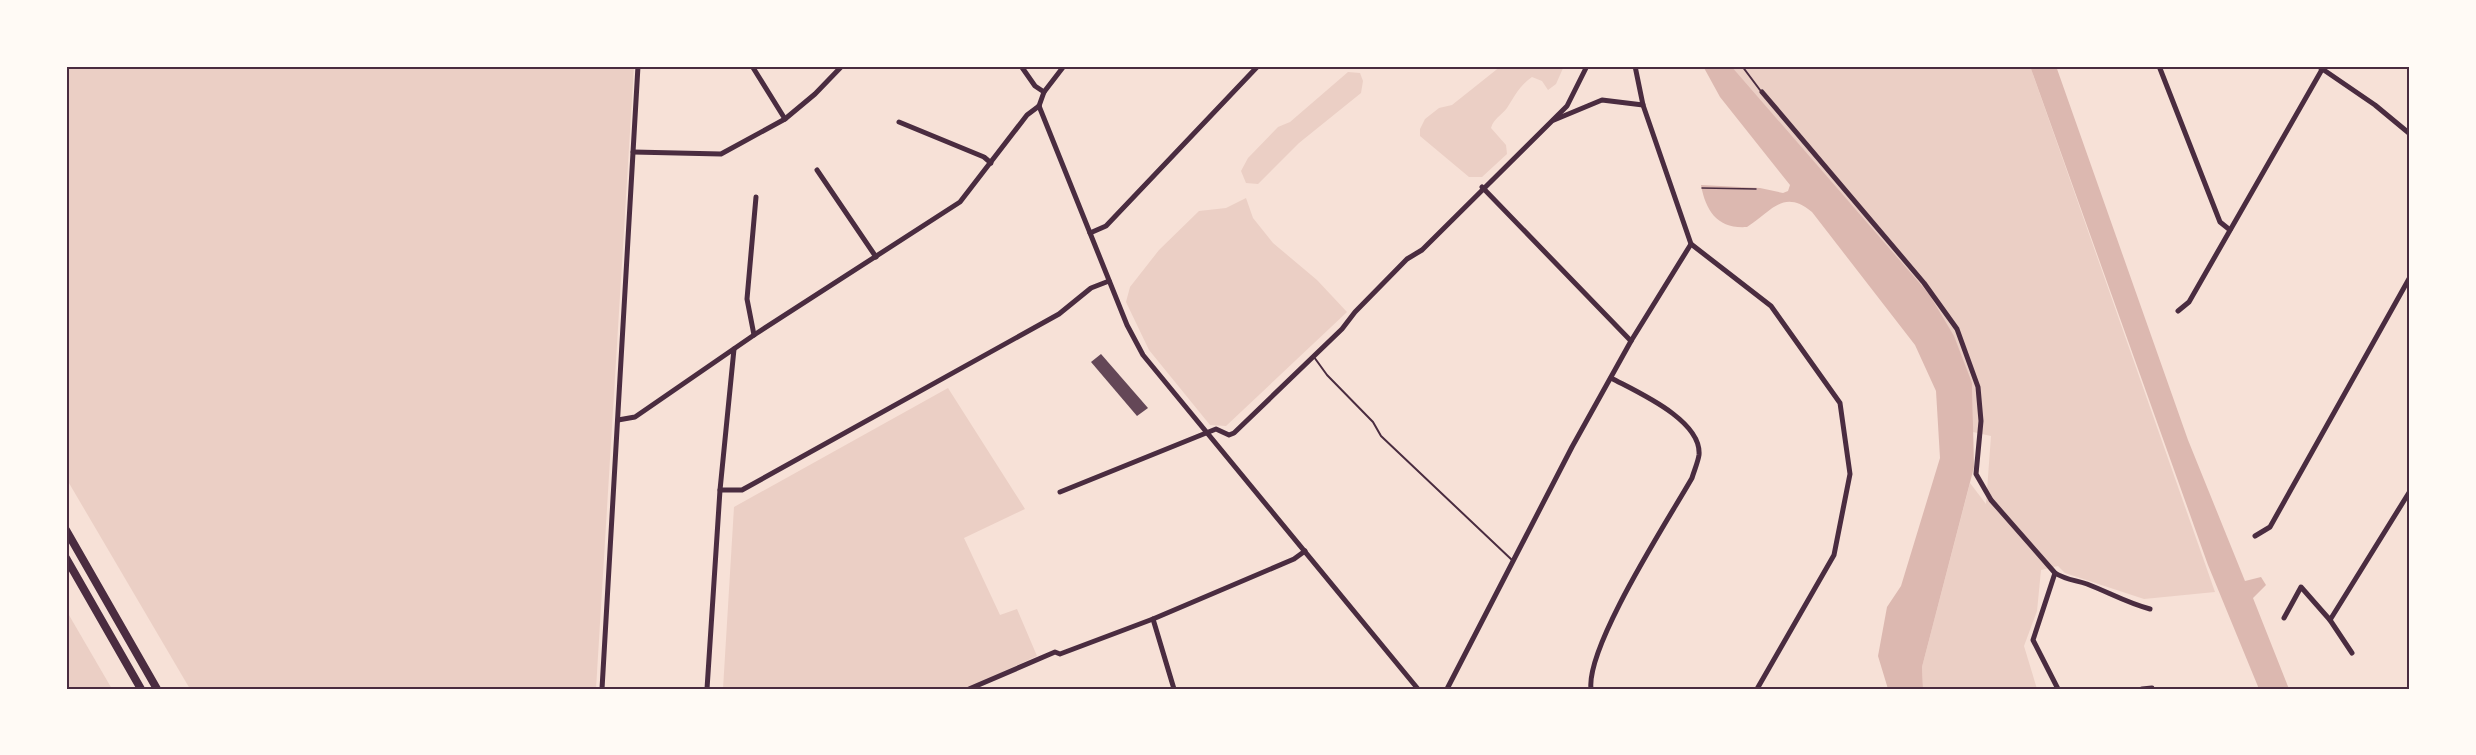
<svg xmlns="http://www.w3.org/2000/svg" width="2476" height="755" font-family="'DejaVu Sans',sans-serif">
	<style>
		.green { fill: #ebcfc5 }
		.water { fill: #dcb8b0 }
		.building { fill: #644757 }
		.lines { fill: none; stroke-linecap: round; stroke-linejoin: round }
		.path { stroke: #4a2c40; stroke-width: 1.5 }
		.service { stroke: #4a2c40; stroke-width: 2 }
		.minor { stroke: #4a2c40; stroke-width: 5 }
		.trunk { stroke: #4a2c40; stroke-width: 8 }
		.neatline { fill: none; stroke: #4a2c40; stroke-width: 2 }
	</style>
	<rect width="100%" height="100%" fill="#f7e1d7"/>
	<g class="green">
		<polygon points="66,66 634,66 596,689 190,689 66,478"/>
		<path d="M1501,66H1564L1556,84L1548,90L1542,81L1532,77C1519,86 1515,96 1507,108C1501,116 1494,118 1491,128L1506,145L1507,154L1482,177H1469L1420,136V129L1425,119L1439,108L1452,105Z"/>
		<polygon points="1731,66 2030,66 2215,592 2144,599 2065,573 2058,566 2041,570 2037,611 2024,646 2037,689 1923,689 1922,667 1970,483 1986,504 1991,436 1973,432 1972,383"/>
		<polygon points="1348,72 1360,73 1363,81 1361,93 1299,143 1258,184 1246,183 1241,171 1248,158 1278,127 1290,122"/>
		<polygon points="1246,198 1253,218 1273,243 1317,280 1347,312 1226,426 1210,425 1149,350 1126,302 1130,287 1159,250 1199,211 1226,208"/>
		<polygon points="948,388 1025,509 964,538 1000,615 1017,609 1037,656 966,689 723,689 734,507"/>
		<polygon points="66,610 112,689 66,689"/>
	</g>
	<g class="water">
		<path d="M1703,66H1731L1929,294L1954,336L1972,383L1974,467L1922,667L1923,689H1888L1878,656L1887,607L1901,586L1940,458L1936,391L1915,345L1812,212C1783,188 1771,212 1747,227C1718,229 1706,212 1701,185L1760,188L1783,193L1788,191L1790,185L1720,97Z"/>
		<polygon points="2030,66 2056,66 2188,440 2245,581 2261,577 2266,585 2253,598 2289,689 2259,689 2208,565"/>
	</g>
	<polygon class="building" points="1101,354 1148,408 1137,416 1091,362"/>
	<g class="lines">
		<polyline class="path" points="1702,188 1756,189"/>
		<g class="service">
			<polyline points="1742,66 1760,90"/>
			<polyline points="1314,357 1327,375 1373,422 1381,436 1512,560"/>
		</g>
		<g class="minor">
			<polyline points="752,66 785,119"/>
			<polyline points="1021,66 1035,86 1044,92"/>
			<polyline points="2159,66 2220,222 2230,230"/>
			<polyline points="2318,66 2375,105 2410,134"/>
			<polyline points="1762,92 1924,283 1957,329 1978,387 1981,421 1976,474 1991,500 2055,573 2033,640 2058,689"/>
			<polyline points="1039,106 1127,325 1143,355 1418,689"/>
			<polyline points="1039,106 1044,92 1064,66"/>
			<polyline points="1554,120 1602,100 1643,105"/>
			<polyline points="899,122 984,157 991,163"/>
			<polyline points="633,152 721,154 785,119 815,94 842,66"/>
			<polyline points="817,170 876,257"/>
			<polyline points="1482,187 1631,341"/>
			<polyline points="1090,233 1106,226 1258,66"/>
			<polyline points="1691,244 1771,306 1840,403 1850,474 1834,555 1757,689"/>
			<polyline points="2178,311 2189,302 2324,66"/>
			<polyline points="754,335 747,299 756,197"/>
			<polyline points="618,420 635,417 754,335 960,202 1027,115 1039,106"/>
			<polyline points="720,490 742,490 1059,314 1091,288 1109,281"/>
			<polyline points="1060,492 1216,429 1229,435 1234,433 1342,329 1355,312 1407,259 1422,250 1567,106 1587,66"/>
			<polyline points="2255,536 2270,527 2410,277"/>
			<path d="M2055,573C2066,580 2075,580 2087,584C2108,592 2127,603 2150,609"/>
			<polyline points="2284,618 2301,587 2330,620 2410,491"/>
			<polyline points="1153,619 1174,689"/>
			<polyline points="2330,620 2352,653"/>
			<polyline points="602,689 638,66"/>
			<polyline points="707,689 720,490 734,349"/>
			<polyline points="969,689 1055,652 1060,654 1153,619 1294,559 1305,551"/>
			<polyline points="1447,689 1572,447 1631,341 1691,244 1643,105 1635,66"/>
			<path d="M1591,689C1586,646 1668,520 1692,478C1694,471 1698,462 1699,455C1702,420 1637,392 1611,378"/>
			<polyline points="2142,689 2152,688"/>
		</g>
		<g class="trunk">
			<polyline points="66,530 157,689"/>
			<polyline points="66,558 141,689"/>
		</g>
	</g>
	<rect width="2476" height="755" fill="none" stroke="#fffaf5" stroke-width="135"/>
	<rect x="68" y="68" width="2340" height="620" class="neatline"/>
</svg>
